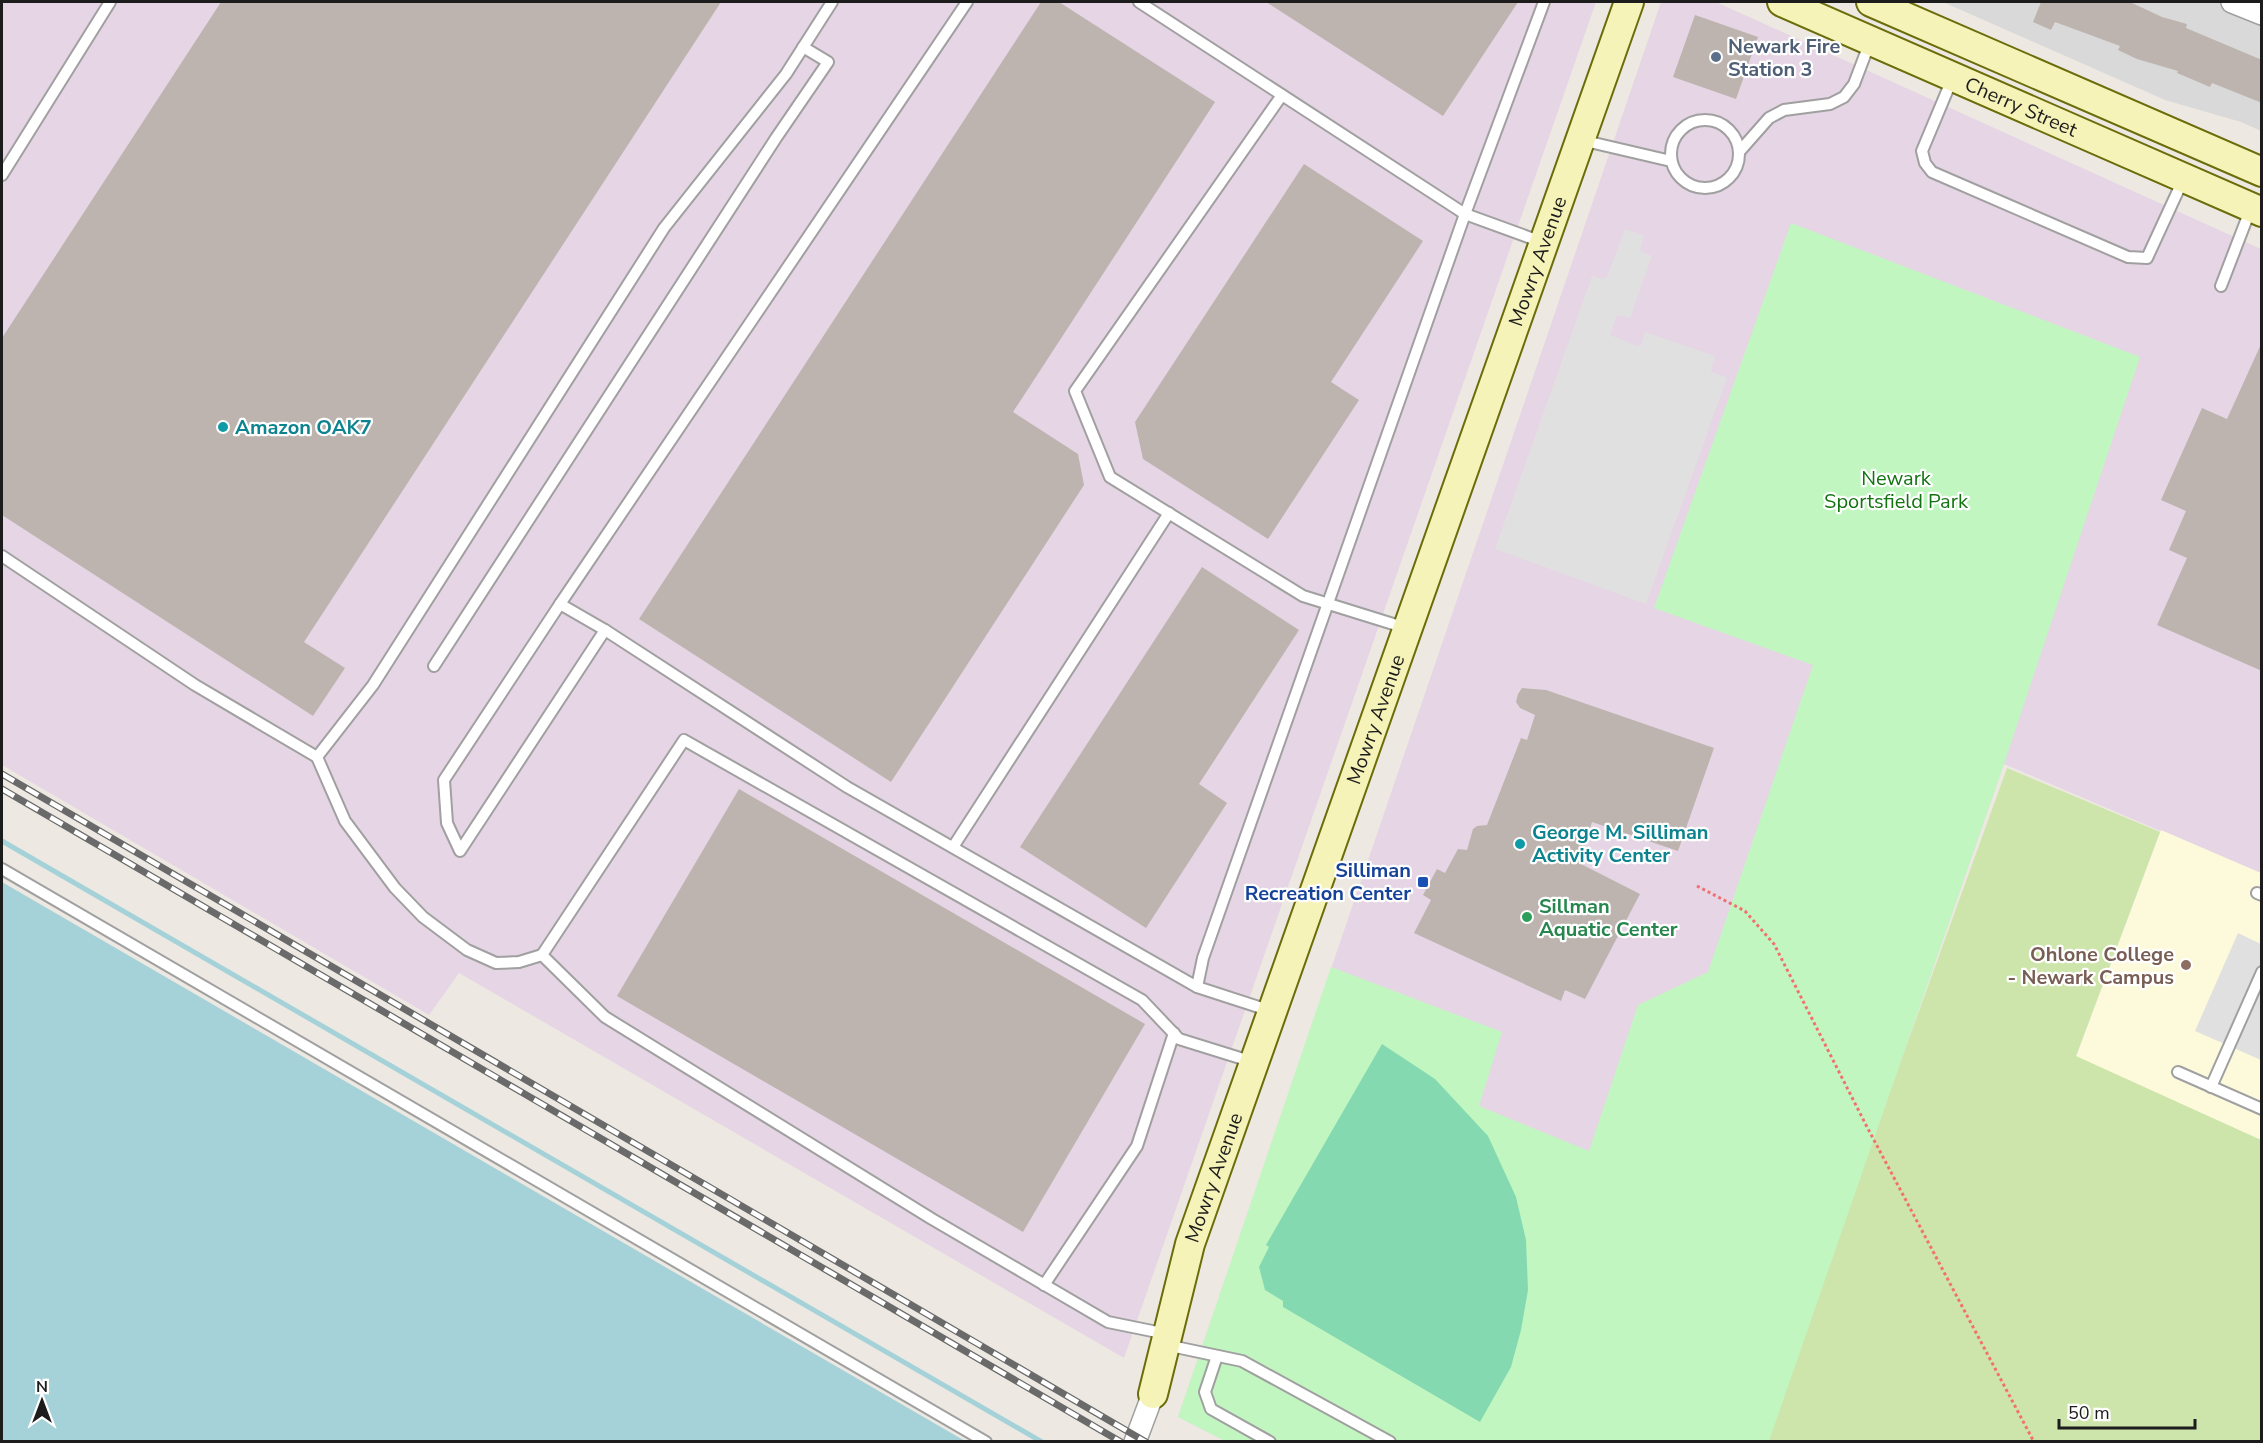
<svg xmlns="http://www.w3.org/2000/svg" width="2263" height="1443" font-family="'Nunito Sans',sans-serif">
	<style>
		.residential { fill: #dad9d9 }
		.industrial { fill: #e6d5e4 }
		.education { fill: #fdfadc }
		.grass { fill: #cde5aa }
		.park { fill: #c2f6c1 }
		.pitch { fill: #84d9b0 }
		.parking { fill: #e0e0e0 }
		.water { fill: #a5d2d9 }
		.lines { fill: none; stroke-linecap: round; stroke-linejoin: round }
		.stream { stroke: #a5d2d9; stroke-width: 5 }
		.building { fill: #bdb4af }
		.lane-casing { stroke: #a0a0a0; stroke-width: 14 }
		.street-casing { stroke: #a0a0a0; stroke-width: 24 }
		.secondary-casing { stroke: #6b6c0a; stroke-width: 32 }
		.path { stroke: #f2706f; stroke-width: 3; stroke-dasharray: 3 3; stroke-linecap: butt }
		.lane { stroke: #fff; stroke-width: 10 }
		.street { stroke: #fff; stroke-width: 21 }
		.secondary { stroke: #f6f3b8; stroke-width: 28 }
		.rail-casing { stroke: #6a6a6a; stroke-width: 7 }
		.rail { stroke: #fff; stroke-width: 4.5; stroke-dasharray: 14; stroke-linecap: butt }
		.service-dot { fill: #5c6f8a; stroke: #fff; stroke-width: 2 }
		.culture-dot { fill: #0f9aa8; stroke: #fff; stroke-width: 2 }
		.transit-dot { fill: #1a4fb4; stroke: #fff; stroke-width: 2 }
		.leisure-dot { fill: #2e9e5b; stroke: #fff; stroke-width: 2 }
		.education-dot { fill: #8d6e63; stroke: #fff; stroke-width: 2 }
		.labels { text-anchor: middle; stroke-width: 4.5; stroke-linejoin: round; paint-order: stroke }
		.service-label { font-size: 20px; font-weight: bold; fill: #4e5e75; stroke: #fff; text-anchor: start }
		.street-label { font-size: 20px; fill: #1c1c1c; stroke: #fff }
		.culture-label { font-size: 20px; font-weight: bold; fill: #0d838f; stroke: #fff; text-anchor: start }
		.park-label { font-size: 20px; fill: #127411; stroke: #fff }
		.transit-label { font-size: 20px; font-weight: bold; fill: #164399; stroke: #fff; text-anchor: end }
		.leisure-label { font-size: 20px; font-weight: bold; fill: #27864d; stroke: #fff; text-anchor: start }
		.education-label { font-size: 20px; font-weight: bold; fill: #785e54; stroke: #fff; text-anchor: end }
	</style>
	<rect width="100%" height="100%" fill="#ede9e2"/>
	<polygon class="residential" points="1943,2 2261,2 2261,131 2241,122 2165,100"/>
	<g class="industrial">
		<polygon points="2,2 1596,2 1124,1358 459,973 429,1015 2,765"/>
		<polygon points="1661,2 1716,2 2261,249 2261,874 2004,764 1769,1441 1227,1442 1178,1417"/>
	</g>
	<polygon class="education" points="2161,830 2261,873 2261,1140 2076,1057"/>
	<polygon class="grass" points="2007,768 2160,832 2076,1056 2261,1140 2261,1441 1763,1442"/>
	<polygon class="park" points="1791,223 2140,357 2004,764 1769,1441 1227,1442 1178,1417 1331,967 1502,1032 1479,1106 1589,1151 1638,1005 1708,972 1813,665 1654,608"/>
	<polygon class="pitch" points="1382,1044 1435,1079 1488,1136 1516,1197 1526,1240 1528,1290 1521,1330 1511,1367 1480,1422 1283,1307 1283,1301 1265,1290 1259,1267 1269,1247 1266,1245"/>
	<g class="parking">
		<polygon points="1625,229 1644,236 1640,251 1652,256 1630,318 1617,315 1610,335 1637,346 1641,345 1645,332 1715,356 1711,369 1712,372 1727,378 1646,604 1495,549 1592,276 1603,279 1607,277"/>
		<polygon points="2238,933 2261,944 2261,1060 2195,1031"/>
	</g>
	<polygon class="water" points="2,882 965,1441 2,1441"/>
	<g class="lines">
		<polyline class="stream" points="2,841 1042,1442"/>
	</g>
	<g class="building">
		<polygon points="221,2 721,2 304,642 345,668 313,716 2,515 2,338"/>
		<polygon points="1041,2 1059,2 1215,102 1013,412 1078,454 1084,485 891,782 639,619"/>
		<polygon points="1266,2 1518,2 1443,116"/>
		<polygon points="2041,2 2130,2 2162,17 2187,24 2186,28 2262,60 2262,103 2212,83 2210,87 2177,73 2178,71 2137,59 2118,50 2120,46 2055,22 2051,30 2033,22"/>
		<polygon points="1695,15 1758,37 1736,99 1673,77"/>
		<polygon points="1304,164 1423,241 1331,382 1359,400 1268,539 1143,459 1135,422"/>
		<polygon points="2262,342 2262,671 2157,625 2187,558 2169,550 2186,511 2161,500 2202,408 2227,419"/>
		<polygon points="1202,567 1299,630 1199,784 1227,803 1146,928 1020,847"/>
		<polygon points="1522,688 1546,690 1714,748 1678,851 1592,822 1579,863 1640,894 1585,999 1565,990 1561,1001 1414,933 1431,900 1423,895 1437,869 1445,873 1458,849 1467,850 1473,829 1477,826 1487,825 1521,738 1527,740 1535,715 1520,708 1516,702 1518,694"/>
		<polygon points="739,789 1145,1024 1023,1232 617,996"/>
	</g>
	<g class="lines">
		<defs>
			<g id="lane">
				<polyline points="967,2 560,604 605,630 847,787 1197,987 1203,958 1465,214 1544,2"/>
				<polyline points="1139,2 1465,214 1542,242"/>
				<polyline points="1953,77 1922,151 1925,163 1932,172 2128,257 2147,258 2183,180"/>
				<polyline points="1282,95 1075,391 1110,477 1303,596 1406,628"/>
				<circle cx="1705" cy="154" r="34"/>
				<polyline points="1581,140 1671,161"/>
				<polyline points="1739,152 1769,118 1784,110 1830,104 1844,97 1854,84 1870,42"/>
				<polyline points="2,175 110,2"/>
				<polyline points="2221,286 2251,208"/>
				<polyline points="2,556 195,685 317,757 373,685 664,228 786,74 832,2"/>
				<polyline points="560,604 444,780 447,823 460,851 605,630"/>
				<polyline points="434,666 776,138 828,62 803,47"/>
				<polyline points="317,757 345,821 395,888 423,917 467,950 496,963 519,962 542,955"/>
				<polyline points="953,847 1169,513"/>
				<polyline points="2,869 986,1442"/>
				<polyline points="2257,893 2262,895"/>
				<polyline points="1197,987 1271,1011"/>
				<polyline points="2178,1072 2262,1109"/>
				<polyline points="2211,1087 2262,972"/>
				<polyline points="1044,1285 1137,1146 1174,1033"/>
				<polyline points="1167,1334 1108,1322 932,1219 605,1017 542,955 684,740 1142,1000 1179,1039 1253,1062"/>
				<polyline points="1166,1345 1242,1361 1390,1442"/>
				<polyline points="1217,1356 1205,1392 1211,1409 1270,1442"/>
			</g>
			<g id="street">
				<polyline points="2232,2 2262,14"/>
				<polyline points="1135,1442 1153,1394"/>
			</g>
			<g id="secondary">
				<path id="s1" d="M1782,2L2262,212"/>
				<polyline points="1871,2 2262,172"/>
				<path id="s2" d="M1153,1394L1190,1244L1629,2"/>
			</g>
		</defs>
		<use href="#lane" class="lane-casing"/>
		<use href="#street" class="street-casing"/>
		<use href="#secondary" class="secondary-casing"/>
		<polyline class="path" points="1697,886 1745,911 1774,944 1866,1125 2034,1442"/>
		<use href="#lane" class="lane"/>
		<use href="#street" class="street"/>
		<use href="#secondary" class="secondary"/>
		<defs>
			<g id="rail">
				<polyline points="2,774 1146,1442"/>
				<polyline points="2,789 1121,1442"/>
			</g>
		</defs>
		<use href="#rail" class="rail-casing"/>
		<use href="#rail" class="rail"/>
	</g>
	<circle class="service-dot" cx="1716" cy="57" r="6"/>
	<g class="culture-dot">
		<circle cx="223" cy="427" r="6"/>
		<circle cx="1520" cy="844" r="6"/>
	</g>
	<rect class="transit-dot" x="1417" y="876" width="12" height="12" rx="3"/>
	<circle class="leisure-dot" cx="1527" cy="917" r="6"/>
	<circle class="education-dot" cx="2186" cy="965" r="6"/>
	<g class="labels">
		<g class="service-label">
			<text x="1728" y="53">Newark Fire<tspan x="1728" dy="23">Station 3</tspan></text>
		</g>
		<g class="street-label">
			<text dy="7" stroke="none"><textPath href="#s1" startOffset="261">Cherry Street</textPath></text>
			<text dy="7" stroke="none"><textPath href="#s2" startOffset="1197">Mowry Avenue</textPath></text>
			<text dy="7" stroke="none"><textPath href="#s2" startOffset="711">Mowry Avenue</textPath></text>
			<text dy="7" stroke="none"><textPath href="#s2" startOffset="225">Mowry Avenue</textPath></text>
		</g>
		<g class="culture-label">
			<text x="235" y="434">Amazon OAK7</text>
			<text x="1532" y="839">George M. Silliman<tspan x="1532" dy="23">Activity Center</tspan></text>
		</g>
		<g class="park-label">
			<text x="1896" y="485">Newark<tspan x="1896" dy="23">Sportsfield Park</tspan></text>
		</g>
		<g class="transit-label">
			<text x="1411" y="877">Silliman<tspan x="1411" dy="23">Recreation Center</tspan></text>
		</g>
		<g class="leisure-label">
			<text x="1539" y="913">Sillman<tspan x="1539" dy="23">Aquatic Center</tspan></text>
		</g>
		<g class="education-label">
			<text x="2174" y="961">Ohlone College<tspan x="2174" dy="23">- Newark Campus</tspan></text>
		</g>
	</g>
	<rect width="2263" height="1443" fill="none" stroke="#1c1c1c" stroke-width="6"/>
	<g transform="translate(42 1401)" stroke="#ffffff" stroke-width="4.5" paint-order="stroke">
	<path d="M0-4.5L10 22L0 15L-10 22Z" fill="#1c1c1c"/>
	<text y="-9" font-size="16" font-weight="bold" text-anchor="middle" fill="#1c1c1c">N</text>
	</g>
	<path d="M2059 1419v9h136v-9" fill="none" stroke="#1c1c1c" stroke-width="3"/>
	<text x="2068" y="1419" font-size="18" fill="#1c1c1c" stroke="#ffffff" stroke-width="4.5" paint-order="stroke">50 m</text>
</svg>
